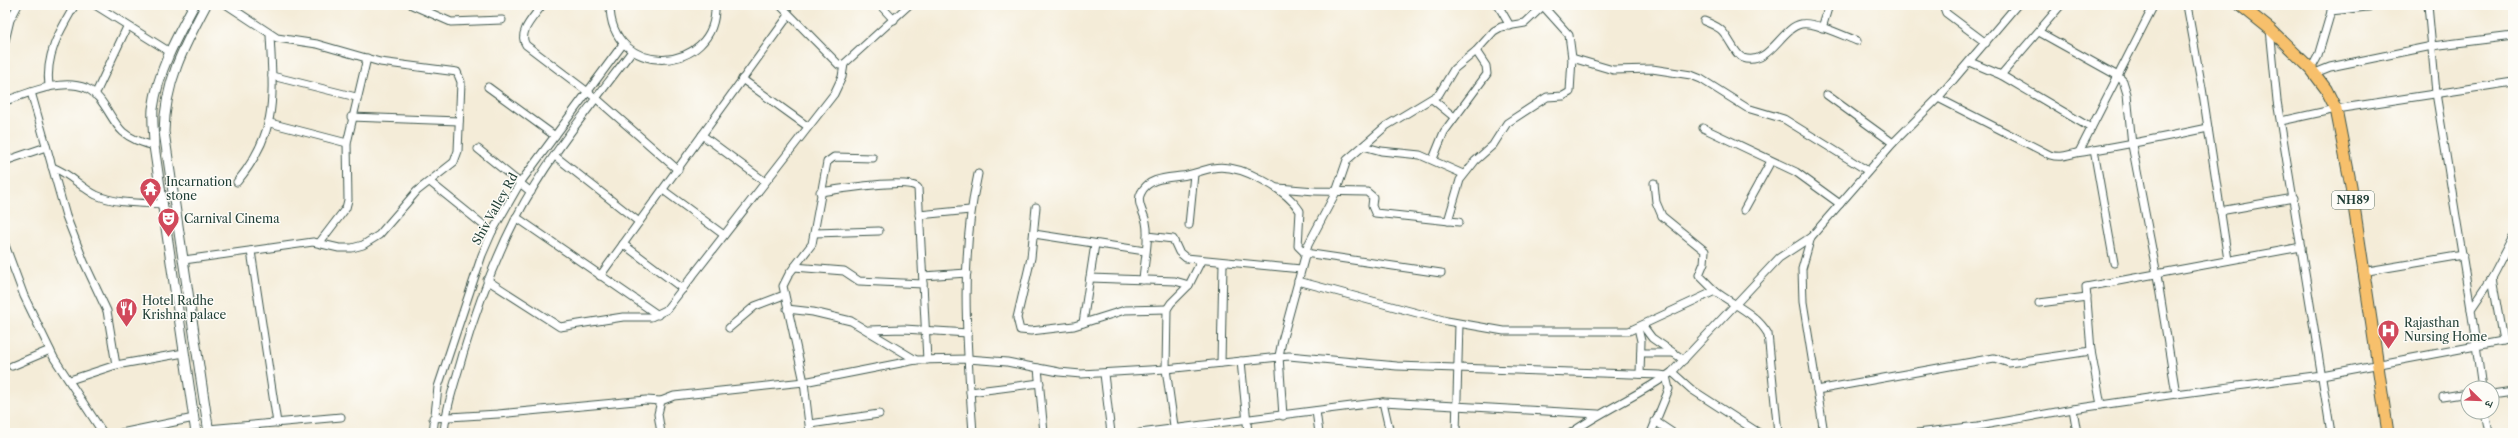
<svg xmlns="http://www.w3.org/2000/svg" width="2518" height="438" font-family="'Libre Caslon Text','Noto Serif Devanagari',serif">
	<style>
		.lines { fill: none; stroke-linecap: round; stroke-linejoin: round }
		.minor-casing { stroke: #3f574d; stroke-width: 9 }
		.tertiary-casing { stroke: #3f574d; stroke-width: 11 }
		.primary-casing { stroke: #3f574d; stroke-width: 13 }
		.minor { stroke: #fff; stroke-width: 7 }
		.tertiary { stroke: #fff; stroke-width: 9 }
		.primary { stroke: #f7c06c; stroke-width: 11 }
		.labels { text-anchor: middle; stroke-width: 3; stroke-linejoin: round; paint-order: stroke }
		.shield { fill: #fdfcf7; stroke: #62766e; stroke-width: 1 }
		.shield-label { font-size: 11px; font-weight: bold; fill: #1f3d34 }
		.poi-label { font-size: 12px; fill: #1f3d34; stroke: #fdfcf7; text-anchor: start }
		.street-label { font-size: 12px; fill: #1f3d34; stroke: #fdfcf7 }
	</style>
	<rect width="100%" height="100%" fill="#fdfcf7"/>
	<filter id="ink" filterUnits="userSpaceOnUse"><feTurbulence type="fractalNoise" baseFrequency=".025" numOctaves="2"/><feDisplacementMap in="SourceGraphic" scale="8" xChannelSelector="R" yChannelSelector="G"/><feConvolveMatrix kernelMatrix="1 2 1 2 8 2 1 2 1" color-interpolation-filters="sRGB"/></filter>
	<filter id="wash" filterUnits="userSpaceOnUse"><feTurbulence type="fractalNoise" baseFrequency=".012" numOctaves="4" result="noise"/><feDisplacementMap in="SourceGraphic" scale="16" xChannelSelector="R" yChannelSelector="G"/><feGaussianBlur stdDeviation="0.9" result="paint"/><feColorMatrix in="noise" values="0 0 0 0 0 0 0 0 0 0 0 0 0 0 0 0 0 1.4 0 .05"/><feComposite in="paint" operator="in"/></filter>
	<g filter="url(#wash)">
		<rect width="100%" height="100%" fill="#f4ecd8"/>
	</g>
	<g filter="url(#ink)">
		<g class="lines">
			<defs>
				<g id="minor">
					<polyline points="95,5 170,52"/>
					<polyline points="412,5 451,22 502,20"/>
					<path d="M542,5C535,16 517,32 526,45L597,99L678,170"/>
					<path d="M610,5C610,80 718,75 715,5"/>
					<polyline points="780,5 839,65 844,64 909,5"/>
					<polyline points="880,5 894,20"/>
					<polyline points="1498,5 1510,26"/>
					<polyline points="1943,5 1946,13 1986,43"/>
					<polyline points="2187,5 2202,88 2228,260"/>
					<polyline points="2428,5 2436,93 2471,309"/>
					<polyline points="2331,11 2385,5"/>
					<path d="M1704,21C1709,23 1716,26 1720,29C1729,36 1734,54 1743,58C1769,67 1781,28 1801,24C1814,21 1844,36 1857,41"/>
					<polyline points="1822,28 1829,5"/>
					<polyline points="2270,29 2277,101 2331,433"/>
					<polyline points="2039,32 2118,76 2123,81 2127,94 2132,145 2157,275 2176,394"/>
					<polyline points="5,41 10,20 18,5"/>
					<polyline points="1572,58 1613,70 1652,69 1691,75 1701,79 1747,108 1784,119 1868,171"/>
					<polyline points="1970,62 2001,75 2091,128"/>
					<polyline points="2311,69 2318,56 2333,5"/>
					<polyline points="2315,73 2330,67 2432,46 2513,36"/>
					<polyline points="2001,75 2061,5"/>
					<polyline points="272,76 356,97"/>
					<polyline points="742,79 807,126"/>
					<path d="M49,87C45,55 59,32 75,5"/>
					<polyline points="488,87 555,136"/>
					<polyline points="31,92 66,216 84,262 107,311 116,365"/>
					<polyline points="95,95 127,27"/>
					<polyline points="1827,95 1893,143"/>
					<path d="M1938,98L2050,155C2063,159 2070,153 2083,152C2125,145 2166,137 2208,128"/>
					<polyline points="1432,99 1454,117"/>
					<path d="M5,101C29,93 61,78 86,88C104,96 110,120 123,132C132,140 144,143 154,146"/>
					<polyline points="351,117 459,121"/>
					<polyline points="2281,121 2336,109 2513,82"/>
					<polyline points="270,123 347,143"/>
					<polyline points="1703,128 1796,172 1840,204"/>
					<polyline points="702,135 764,181"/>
					<polyline points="1363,146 1381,151 1420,155 1463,174"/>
					<polyline points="478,149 531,192"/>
					<polyline points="2094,150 2114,263"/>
					<polyline points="2079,152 2154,5"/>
					<polyline points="555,156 639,222"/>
					<polyline points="1433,159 1444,132 1487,74 1486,66 1476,51"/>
					<polyline points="5,161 46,147"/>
					<path d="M52,167C71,174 80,187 96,195C116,204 142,203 163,204"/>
					<path d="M237,182C279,131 273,96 270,35"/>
					<polyline points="430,182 492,232"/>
					<polyline points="1654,183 1656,202 1662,216 1705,251 1704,263 1699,275 1715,291"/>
					<polyline points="1278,188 1315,191 1367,192 1373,197 1372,206 1375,213 1459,222"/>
					<polyline points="663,190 724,235"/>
					<path d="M820,192C836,190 909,177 918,188L927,360"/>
					<polyline points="1036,207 1031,258 1017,318 1020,330 1031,331 1074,326 1125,310 1167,309"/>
					<polyline points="1744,210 1771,161"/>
					<polyline points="2220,211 2294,198"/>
					<polyline points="919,215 970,210"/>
					<polyline points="516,217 658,315"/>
					<polyline points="1448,221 1460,180 1475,161 1493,145 1507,123 1547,97 1563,96 1570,92 1572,58 1569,35 1542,5"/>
					<polyline points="1189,225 1194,174"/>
					<polyline points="815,233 879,231"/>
					<polyline points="1034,234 1145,251"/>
					<polyline points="1147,236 1173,239 1179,252 1186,258 1301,269"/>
					<polyline points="1811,237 1802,269 1803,302 1824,433"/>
					<polyline points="320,242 346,208 348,200 347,143 367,58"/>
					<polyline points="623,244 683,289"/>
					<polyline points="5,245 24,296 54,358 103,433"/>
					<polyline points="251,251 277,423"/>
					<polyline points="184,260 313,242 339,248 352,248 363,245 379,235 417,191 454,162 458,151 461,82 457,72 380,62 317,44 277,38 227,5"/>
					<polyline points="794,267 844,271 859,281 923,284"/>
					<polyline points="2362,272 2463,255"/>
					<polyline points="600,276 789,15"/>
					<polyline points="923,276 967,273"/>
					<polyline points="1090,278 1175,281 1189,285"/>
					<polyline points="2492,278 2503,341"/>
					<polyline points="487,280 560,327 623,317 651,317 666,310 834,94 842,77 844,64"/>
					<path d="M1143,280C1144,262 1150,240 1146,222C1144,213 1136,202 1141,193C1148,178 1166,178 1181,176C1192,175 1202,170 1213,168C1240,163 1286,189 1300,211L1298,246L1305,253L1441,273"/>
					<path d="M1298,281L1447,321L1504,331H1629L1715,291C1733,305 1756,313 1768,334L1778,433"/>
					<polyline points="2039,303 2087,297"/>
					<polyline points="787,309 813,312 851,321 916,360"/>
					<polyline points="1083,323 1095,244"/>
					<polyline points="1643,326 1652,338 1684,360"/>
					<polyline points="729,328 755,306 784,295"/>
					<polyline points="1638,328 1641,341 1640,374"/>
					<polyline points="869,330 904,329 968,333"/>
					<polyline points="1641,353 1672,353"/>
					<polyline points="1241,361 1248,433"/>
					<polyline points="1221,363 1223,263"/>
					<polyline points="12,366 50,350"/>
					<polyline points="1038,368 1044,433"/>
					<polyline points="1672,372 1691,389 1759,433"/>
					<polyline points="1104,374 1111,433"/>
					<polyline points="70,380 116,365 184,353"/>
					<polyline points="2482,388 2471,309 2492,278 2513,238"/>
					<polyline points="1817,390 1994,358 2009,363 2091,351"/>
					<polyline points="970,392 1040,383"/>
					<polyline points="2492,394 2513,391"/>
					<polyline points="2443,397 2468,393"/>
					<polyline points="1383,402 1390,433"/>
					<polyline points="2101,405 2091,351 2086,287 2301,247"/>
					<polyline points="2073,409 2077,433"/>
					<polyline points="1316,411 1319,433"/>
					<polyline points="2485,412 2489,433"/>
					<polyline points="1283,416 1279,356 1282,341 1308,245 1336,192 1347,160 1386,126 1439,94 1454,69 1476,51 1494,31 1501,27 1525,23 1544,5"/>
					<polyline points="433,418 498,414 646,400 661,401"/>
					<polyline points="1655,421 1673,433"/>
					<polyline points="810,424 879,414"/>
					<polyline points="208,429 341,417"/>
					<polyline points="121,433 194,418"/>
					<polyline points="433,433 438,387 482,255 492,232 520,183 623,44"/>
					<path d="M444,433C446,406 456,380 463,354C477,307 494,261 516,218C545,161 593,103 632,51"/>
					<polyline points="661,433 658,414 661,401 674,396 804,382 916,360 968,359 1007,362 1059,372 1081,374 1166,369 1289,356 1397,366 1660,375 1666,376 1669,389 1651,433"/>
					<polyline points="810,433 804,382 783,286 789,274 812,244 827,162 834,157 873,158"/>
					<path d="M973,433C967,348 959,258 978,174"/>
					<polyline points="1140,433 1383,402 1598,414"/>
					<polyline points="1175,433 1166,369 1167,309 1171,303 1189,285 1201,261"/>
					<polyline points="1456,433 1459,324"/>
					<path d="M1571,433C1603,410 1640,395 1672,372L1779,258L1811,237L1893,143L1938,98L2017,5"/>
					<polyline points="1917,433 1978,426 2073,409 2176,394 2322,375 2513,339"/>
				</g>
				<g id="tertiary">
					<path d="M194,5C176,38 158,71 153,109C152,121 154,134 154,146L196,433"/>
					<path d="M206,5C183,48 165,82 164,132L209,433"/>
				</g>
				<polyline id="primary" points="2240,5 2270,29 2311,69 2326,89 2336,109 2351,186 2388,433"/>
			</defs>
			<use href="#minor" class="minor-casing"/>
			<use href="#tertiary" class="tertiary-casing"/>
			<use href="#primary" class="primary-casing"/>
			<use href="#minor" class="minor"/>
			<use href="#tertiary" class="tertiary"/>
			<use href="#primary" class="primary"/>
		</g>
	</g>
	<defs>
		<symbol id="temple-pin" viewBox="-11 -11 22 30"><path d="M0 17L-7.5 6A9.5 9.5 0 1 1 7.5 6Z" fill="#d1495b" stroke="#fdfcf7"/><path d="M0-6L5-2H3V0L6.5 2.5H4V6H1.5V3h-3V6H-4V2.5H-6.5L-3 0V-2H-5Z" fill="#fff"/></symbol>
		<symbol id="theatre-pin" viewBox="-11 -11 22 30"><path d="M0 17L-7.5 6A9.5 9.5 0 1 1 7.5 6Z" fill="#d1495b" stroke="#fdfcf7"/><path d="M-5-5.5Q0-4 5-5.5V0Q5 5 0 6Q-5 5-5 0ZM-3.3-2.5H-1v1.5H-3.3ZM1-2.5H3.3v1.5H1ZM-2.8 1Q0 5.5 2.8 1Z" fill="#fff"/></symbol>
		<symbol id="restaurant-pin" viewBox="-11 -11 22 30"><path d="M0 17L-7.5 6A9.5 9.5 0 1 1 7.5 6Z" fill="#d1495b" stroke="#fdfcf7"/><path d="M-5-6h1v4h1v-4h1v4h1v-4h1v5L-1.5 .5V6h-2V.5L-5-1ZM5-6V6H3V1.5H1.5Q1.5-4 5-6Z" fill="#fff"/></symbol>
		<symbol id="hospital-pin" viewBox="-11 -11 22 30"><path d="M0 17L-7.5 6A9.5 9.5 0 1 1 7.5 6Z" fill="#d1495b" stroke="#fdfcf7"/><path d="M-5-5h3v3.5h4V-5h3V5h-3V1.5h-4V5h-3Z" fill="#fff"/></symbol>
	</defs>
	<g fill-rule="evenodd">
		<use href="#temple-pin" x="138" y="176" width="25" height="34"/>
		<use href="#theatre-pin" x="156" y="206" width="25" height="34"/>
		<use href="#restaurant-pin" x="114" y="296" width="25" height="34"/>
		<use href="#hospital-pin" x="2376" y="318" width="25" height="34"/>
	</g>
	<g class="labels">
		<rect class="shield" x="2332" y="191" width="42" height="18" rx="3"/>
		<g class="shield-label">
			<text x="2353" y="204">NH89</text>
		</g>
		<g class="poi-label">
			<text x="166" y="186">Incarnation<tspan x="166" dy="14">stone</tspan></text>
			<text x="184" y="223">Carnival Cinema</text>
			<text x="142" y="305">Hotel Radhe<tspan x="142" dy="14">Krishna palace</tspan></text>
			<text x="2404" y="327">Rajasthan<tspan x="2404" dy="14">Nursing Home</tspan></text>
		</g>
		<g class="street-label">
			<text transform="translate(495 209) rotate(-61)" y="4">Shiv Valley Rd</text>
		</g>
	</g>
	<rect width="2518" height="438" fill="none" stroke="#fdfcf7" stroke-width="20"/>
	<g transform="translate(2480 400) rotate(113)"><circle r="19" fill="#fdfcf7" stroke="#a4b0a9"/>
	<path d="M0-3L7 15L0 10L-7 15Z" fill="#d1495b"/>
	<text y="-6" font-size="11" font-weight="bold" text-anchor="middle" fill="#1f3d34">उ</text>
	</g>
</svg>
